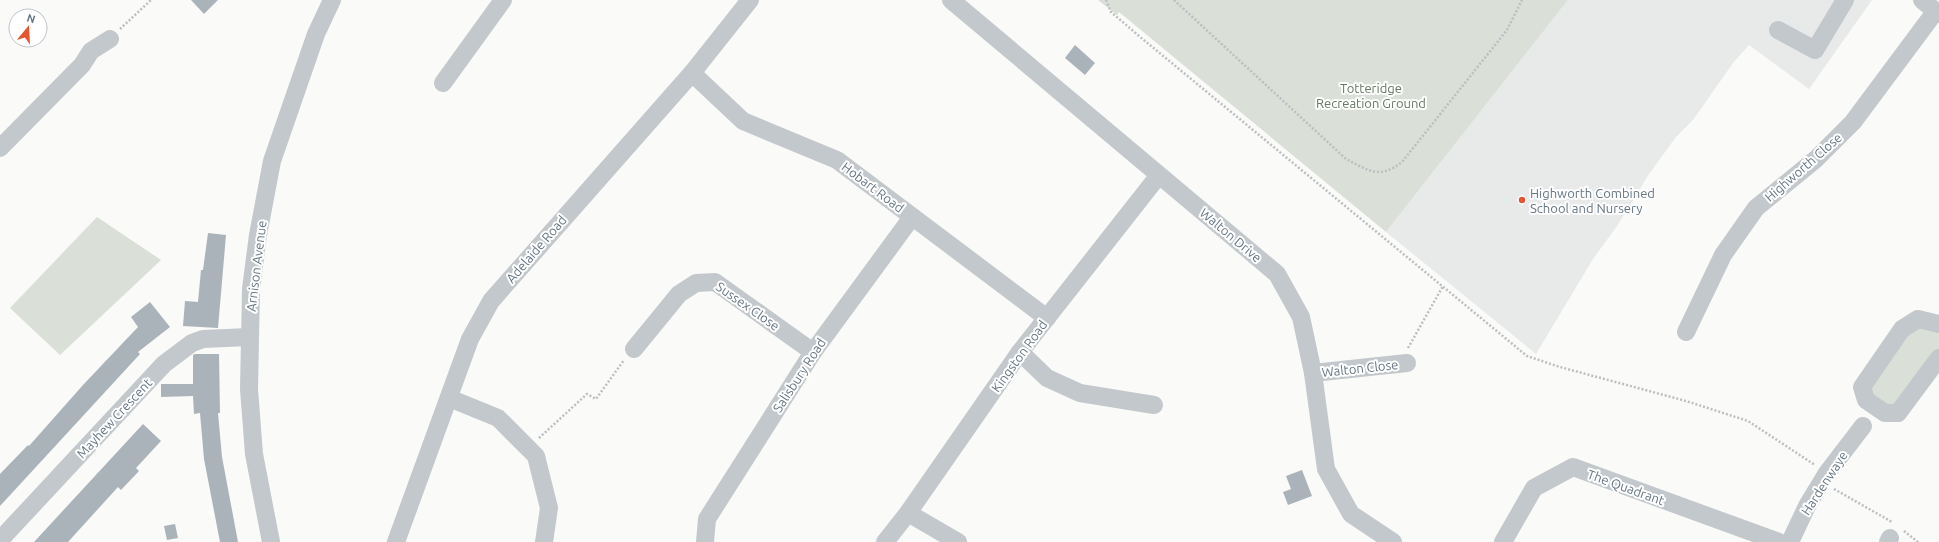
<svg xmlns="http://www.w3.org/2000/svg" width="1939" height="542" font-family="Ubuntu,sans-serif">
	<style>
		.built { fill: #e8e9e9 }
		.green { fill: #dadfd7 }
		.building { fill: #aab3b9 }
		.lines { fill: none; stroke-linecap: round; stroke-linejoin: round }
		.path { stroke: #bbbfc2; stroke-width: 2.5; stroke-dasharray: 2 2; stroke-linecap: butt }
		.minor { stroke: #c3c8cc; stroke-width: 18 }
		.poi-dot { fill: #e4572e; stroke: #fff; stroke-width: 1.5 }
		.labels { text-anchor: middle; stroke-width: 4; stroke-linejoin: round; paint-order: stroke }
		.park-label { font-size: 13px; fill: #687a64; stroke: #fff }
		.street-label { font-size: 13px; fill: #657683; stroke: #fff }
		.poi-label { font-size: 13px; fill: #657683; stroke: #fff; text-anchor: start }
	</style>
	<rect width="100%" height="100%" fill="#fafaf8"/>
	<polygon class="built" points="1568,0 1872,0 1809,89 1749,45 1733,63 1693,120 1676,137 1649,174 1617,226 1593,259 1536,354 1386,232"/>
	<g class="green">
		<polygon points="1098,0 1568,0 1386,232 1119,12 1117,15"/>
		<polygon points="97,217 161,260 60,355 10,308"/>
		<polygon points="1929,325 1939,331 1939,352 1893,414 1862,393 1905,328"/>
	</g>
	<g class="building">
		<polygon points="191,0 218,0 204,14"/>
		<polygon points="1075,45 1095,63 1085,75 1065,58"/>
		<polygon points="208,233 226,235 218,328 183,326 185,301 198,302 201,270 203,270"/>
		<polygon points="150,302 170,327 138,352 140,354 0,506 0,474 28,445 29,446 83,385 138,327 131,317"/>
		<polygon points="195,354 219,354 220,413 218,413 222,457 238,542 220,542 204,459 200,413 194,414 193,396 161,397 161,384 193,384 193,355"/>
		<polygon points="143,424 161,441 136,468 139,471 121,490 118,487 68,542 34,542"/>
		<polygon points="1302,470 1312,496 1288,505 1283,492 1291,489 1286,476"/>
		<polygon points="175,524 178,538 167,540 164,526"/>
	</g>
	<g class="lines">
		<g class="path">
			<polyline points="1106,0 1111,12 1139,36 1527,356 1560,367 1686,401 1748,421 1815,465"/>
			<path d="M1174,0L1346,159C1368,170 1379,180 1402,162L1507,30L1522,0"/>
			<polyline points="120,29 151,0"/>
			<polyline points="1408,348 1443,286"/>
			<polyline points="539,438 587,394 596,399 624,360"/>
			<polyline points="1834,489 1892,522"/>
			<polyline points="1904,531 1918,542"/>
		</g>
		<g class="minor">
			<polyline points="951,0 1277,274 1301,317 1313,373 1326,469 1351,514 1393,542"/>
			<polyline points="1922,0 1939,14"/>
			<polyline points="1778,30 1815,50 1845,0"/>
			<polyline points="692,73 743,121 837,160 1047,318"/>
			<polyline points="443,83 503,0"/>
			<polyline points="0,148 82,65 91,51 110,39"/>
			<polyline points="1939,324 1918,319 1902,329 1862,387 1866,400 1885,413 1898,413 1939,358"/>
			<polyline points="1686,332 1723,255 1756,208 1816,159 1853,122 1935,12"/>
			<polyline points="634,349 679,294 696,283 715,282 813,352"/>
			<polyline points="1020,352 1047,378 1080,393 1154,405"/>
			<polyline points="1313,373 1407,363"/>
			<polyline points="449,398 498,418 536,456 549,508 544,542"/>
			<polyline points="908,513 958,542"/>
			<polyline points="0,540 164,364 192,343 203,339 249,337"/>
			<polyline points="271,542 254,454 249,389 251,289 258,235 272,161 316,34 332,0"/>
			<polyline points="396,542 470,339 491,301 692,73 750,0"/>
			<polyline points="705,542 707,519 813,352 912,217"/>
			<polyline points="885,542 908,513 1020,352 1159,175"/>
			<polyline points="1503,542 1534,488 1573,467 1779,542"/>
			<polyline points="1790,542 1807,506 1827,473 1863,426"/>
			<polyline points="1888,542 1890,538"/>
		</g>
	</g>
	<circle class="poi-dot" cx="1522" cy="200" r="4"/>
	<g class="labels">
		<g class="park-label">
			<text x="1371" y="93">Totteridge<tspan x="1371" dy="15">Recreation Ground</tspan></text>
		</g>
		<g class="street-label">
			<text transform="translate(1803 167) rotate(-41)" y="5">Highworth Close</text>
			<text transform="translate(873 187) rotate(37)" y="5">Hobart Road</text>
			<text transform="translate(1231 235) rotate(40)" y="5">Walton Drive</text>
			<text transform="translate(536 249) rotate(-49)" y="5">Adelaide Road</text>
			<text transform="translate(256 266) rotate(-83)" y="5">Arnison Avenue</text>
			<text transform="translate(748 306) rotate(35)" y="5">Sussex Close</text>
			<text transform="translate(1019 356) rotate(-54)" y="5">Kingston Road</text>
			<text transform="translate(1360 368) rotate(-6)" y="5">Walton Close</text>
			<text transform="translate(799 375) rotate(-57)" y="5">Salisbury Road</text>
			<text transform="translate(114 418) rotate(-47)" y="5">Mayhew Crescent</text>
			<text transform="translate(1824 483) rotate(-57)" y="5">Hardenwaye</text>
			<text transform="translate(1626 487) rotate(20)" y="5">The Quadrant</text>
		</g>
		<g class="poi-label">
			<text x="1530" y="198">Highworth Combined<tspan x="1530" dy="15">School and Nursery</tspan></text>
		</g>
	</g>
	<g transform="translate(28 28) rotate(18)"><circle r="19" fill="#ffffff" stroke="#c1c8cd"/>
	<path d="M0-3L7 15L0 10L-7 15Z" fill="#e4572e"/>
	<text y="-6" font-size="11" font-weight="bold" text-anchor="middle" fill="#657683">N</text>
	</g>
</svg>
